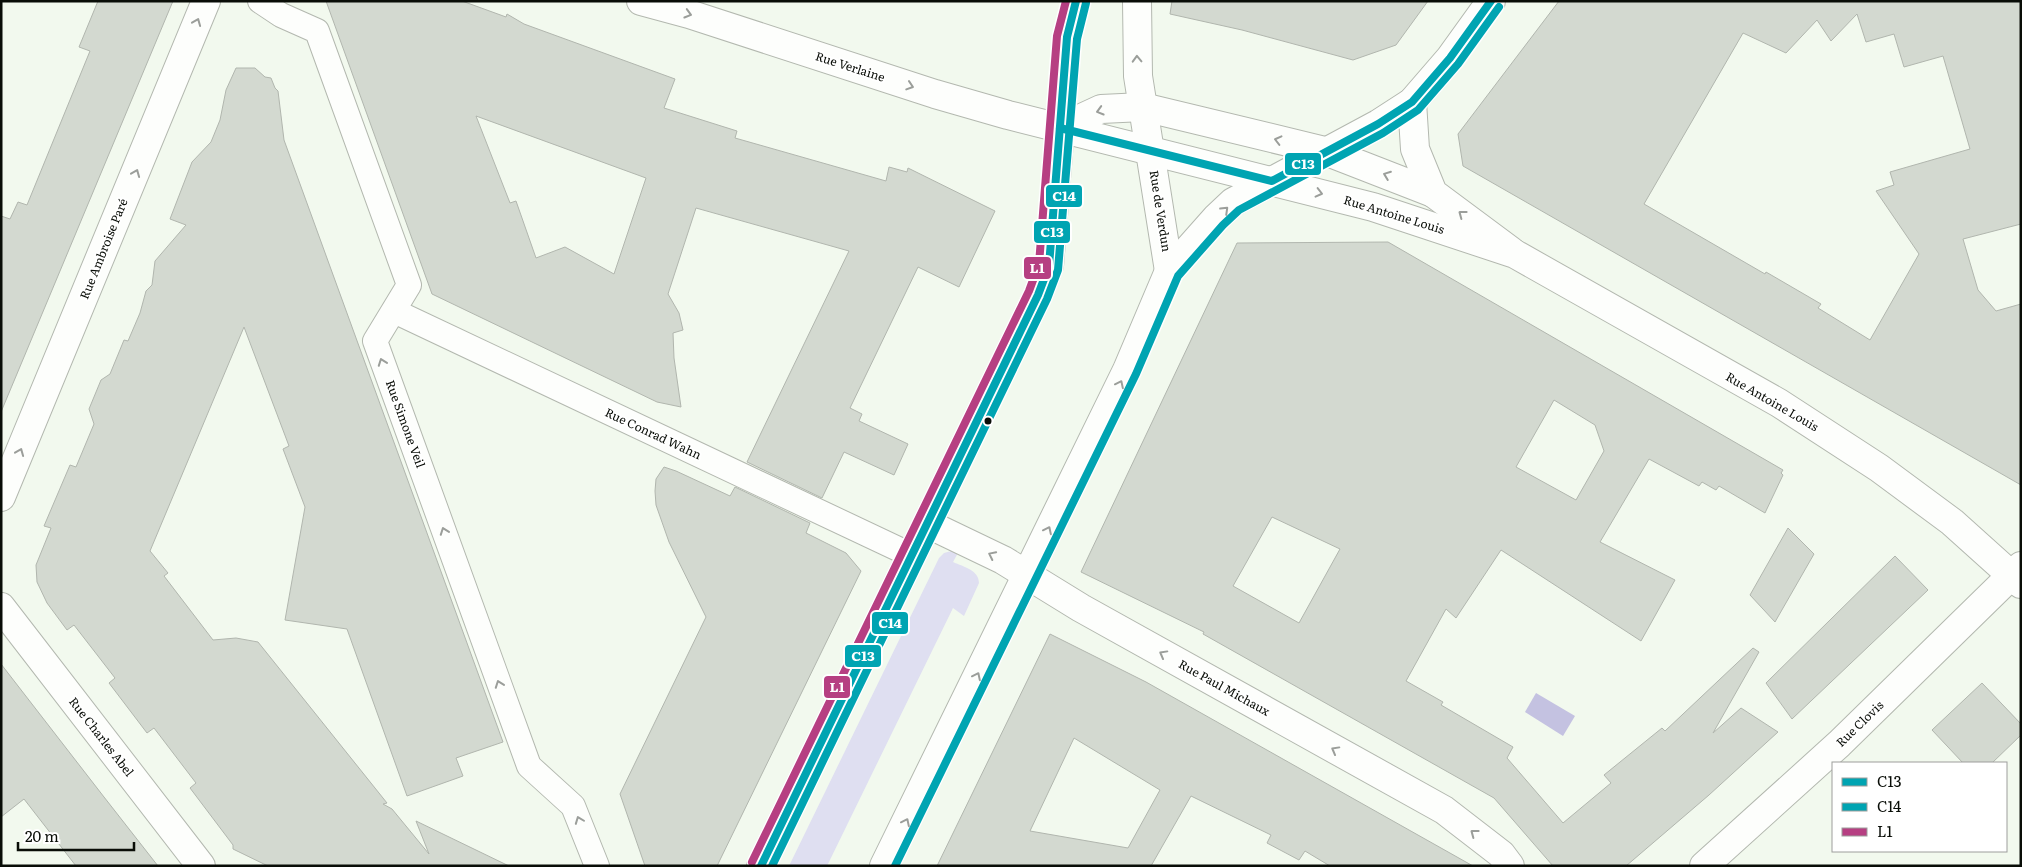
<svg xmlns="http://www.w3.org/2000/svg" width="2022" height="867" font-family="Literata,serif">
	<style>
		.green { fill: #dfdff1 }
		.water { fill: #c4c2e1 }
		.building { fill: #d3d9d0; stroke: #b1b6ae; fill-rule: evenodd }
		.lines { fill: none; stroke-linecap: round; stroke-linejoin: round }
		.pedestrian-casing { stroke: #b3b8af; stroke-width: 26 }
		.minor-casing { stroke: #b3b8af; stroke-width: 30 }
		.tertiary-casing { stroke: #b3b8af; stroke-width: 30 }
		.secondary-casing { stroke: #b3b8af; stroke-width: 30 }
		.pedestrian { stroke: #fdfefc; stroke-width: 24 }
		.minor { stroke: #fdfefc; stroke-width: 28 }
		.tertiary { stroke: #fdfefc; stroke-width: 28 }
		.secondary { stroke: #fdfefc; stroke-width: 28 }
		.bus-1-casing { stroke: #fff; stroke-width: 11 }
		.bus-2-casing { stroke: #fff; stroke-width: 11 }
		.bus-3-casing { stroke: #fff; stroke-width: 11 }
		.bus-1 { stroke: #00a4b2; stroke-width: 8 }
		.bus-2 { stroke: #00a4b2; stroke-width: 8 }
		.bus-3 { stroke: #b63f82; stroke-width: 8 }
		.oneway { stroke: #9b9e9a }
		.bus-dot { fill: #090d07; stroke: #fff; stroke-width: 2 }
		.labels { text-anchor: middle; stroke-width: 4; stroke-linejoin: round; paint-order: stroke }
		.street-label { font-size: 12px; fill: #090d07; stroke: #fff }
		.line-badge { stroke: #fff; stroke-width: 2 }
		.badge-label { font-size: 14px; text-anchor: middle; font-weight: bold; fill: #fff }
	</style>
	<rect width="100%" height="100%" fill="#f2f9ee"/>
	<path class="green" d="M955,550L959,551L953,562C964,567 979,570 979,583L964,616L953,608L827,866H789L939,558L944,553Z"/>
	<polygon class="water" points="1536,693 1575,716 1563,736 1525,712"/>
	<g class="building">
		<polygon points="98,1 173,1 1,412 1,216 10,219 18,202 27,205 90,51 79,47"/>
		<path d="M326,1H462L506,17L507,14L524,24L675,79L664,108L737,131L735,138L886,181L889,167L907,172L908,168L995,211L959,287L918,267L850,408L862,414L859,421L908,444L894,475L844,452L822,498L747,462L849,251L696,208L668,294L679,313L683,330L673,333L674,358L681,407L657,402L432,294ZM476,116L646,178L614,274L565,247L536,258L516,201L510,203Z"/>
		<polygon points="1172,1 1428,1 1396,45 1353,60 1242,30 1170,14"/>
		<path d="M1559,1H2021V224L1963,239L1978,290L1996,311L2021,304V485L1463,166L1458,134ZM1857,14L1866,42L1894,34L1904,67L1943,56L1970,149L1890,172L1894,185L1876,191L1919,254L1870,340L1818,308L1821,304L1766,272L1765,274L1644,204L1743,33L1786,53L1817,20L1831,41Z"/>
		<polygon points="236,68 255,68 265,77 271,78 275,88 278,91 284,140 503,742 456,758 463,776 407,796 347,629 285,620 305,507 283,449 289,446 244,327 150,551 168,573 164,576 213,640 236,638 258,642 387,803 383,804 392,809 429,854 416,821 509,866 268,866 233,849 233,845 190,788 196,783 154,728 147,733 109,683 115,678 74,625 67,630 47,603 37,582 36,565 51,528 44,526 70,465 76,467 94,424 89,409 101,380 110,374 124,340 128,341 140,313 146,291 152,285 155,261 186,225 170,219 192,162 211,142 220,120 226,90"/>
		<path d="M1388,242L1783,470L1781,473L1783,475L1765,513L1719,486L1716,490L1702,482L1699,486L1649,459L1600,542L1675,580L1641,641L1501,550L1456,618L1446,609L1406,681L1443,702L1441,705L1513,747L1507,758L1563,823L1611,783L1604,775L1662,728L1665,731L1753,648L1759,652L1713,733L1741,708L1778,732L1709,795L1626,866H1553L1494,798L1203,634L1204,632L1081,572L1237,243ZM1554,400L1595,425L1604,451L1576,500L1516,467ZM1272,517L1340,549L1299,623L1233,586Z"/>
		<polygon points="664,467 676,471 730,496 735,487 810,523 806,533 846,553 861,571 717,866 645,866 620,794 706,617 669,542 656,505 655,491 656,479"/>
		<polygon points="1788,528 1814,554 1775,622 1750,595"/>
		<polygon points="1895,556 1928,590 1792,719 1766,683"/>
		<path d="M1050,634L1146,682L1473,866H1330L1305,851L1299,860L1267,843L1271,835L1191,796L1151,866H937ZM1074,738L1160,790L1128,848L1030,831Z"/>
		<polygon points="1,664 104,797 158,866 76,866 24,799 1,817"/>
		<polygon points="1982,683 2021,724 2021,735 1992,763 1963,763 1932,730"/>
	</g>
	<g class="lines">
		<defs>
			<g id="pedestrian">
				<polyline points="260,1 281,15 317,31 409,285 375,341 529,766 573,806 597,866"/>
				<polyline points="394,311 913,556"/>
			</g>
			<g id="minor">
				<polyline points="1,497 206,1"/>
				<polyline points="928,524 1003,560 1081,608 1444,810 1501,854 1510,866"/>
				<polyline points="1,607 201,866"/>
			</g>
			<g id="tertiary">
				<polyline points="1412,102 1415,149 1433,193 1511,251"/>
				<polyline points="1272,181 1378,124 1412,102 1450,58 1491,1"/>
			</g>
			<g id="secondary">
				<polyline points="641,1 689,14 935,94 1008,115 1373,207 1515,254 1779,403 1879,468 1952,522 2021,584"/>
				<polyline points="1137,1 1138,76 1169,271"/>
				<polyline points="1060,128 1101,109 1143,107 1325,151 1433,193"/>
				<polyline points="761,866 1038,295 1049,266 1060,128"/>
				<polyline points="884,866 1127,370 1169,271 1216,218 1233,202 1272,181"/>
				<polyline points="1704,866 1839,744 2021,566"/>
			</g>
		</defs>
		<use href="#pedestrian" class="pedestrian-casing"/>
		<use href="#minor" class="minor-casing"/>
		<use href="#tertiary" class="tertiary-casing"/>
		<use href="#secondary" class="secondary-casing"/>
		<use href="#pedestrian" class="pedestrian"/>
		<use href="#minor" class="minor"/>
		<use href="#tertiary" class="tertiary"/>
		<use href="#secondary" class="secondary"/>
		<defs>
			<g id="bus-1">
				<polyline points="1060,128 1272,181 1378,124 1412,102 1450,58 1491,1"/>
				<polyline points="761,866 1038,295 1049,266 1067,37 1076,1"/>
			</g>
			<g id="bus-2">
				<polyline points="772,866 1047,299 1058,270 1077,39 1086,3"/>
				<polyline points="895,866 1136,374 1178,276 1223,225 1239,210 1383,133 1418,110 1458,64 1499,7"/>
			</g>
			<polyline id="bus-3" points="752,862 1029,291 1039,264 1057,36 1066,1"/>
		</defs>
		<use href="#bus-1" class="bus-1-casing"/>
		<use href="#bus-2" class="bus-2-casing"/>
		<use href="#bus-3" class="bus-3-casing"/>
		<use href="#bus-1" class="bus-1"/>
		<use href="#bus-2" class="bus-2"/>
		<use href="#bus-3" class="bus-3"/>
	</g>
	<defs><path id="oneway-chevron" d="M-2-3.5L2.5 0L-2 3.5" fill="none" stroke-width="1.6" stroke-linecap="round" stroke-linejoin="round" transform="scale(1.25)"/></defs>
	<g class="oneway">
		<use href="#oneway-chevron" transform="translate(688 14) rotate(16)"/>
		<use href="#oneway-chevron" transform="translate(197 22) rotate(-68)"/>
		<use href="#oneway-chevron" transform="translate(1137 59) rotate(-92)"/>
		<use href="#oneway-chevron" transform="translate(910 86) rotate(18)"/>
		<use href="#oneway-chevron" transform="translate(1100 111) rotate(164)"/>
		<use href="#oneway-chevron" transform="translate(1278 140) rotate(-166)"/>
		<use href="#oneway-chevron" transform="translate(136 173) rotate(-68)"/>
		<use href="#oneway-chevron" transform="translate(1387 175) rotate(-159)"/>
		<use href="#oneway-chevron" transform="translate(1319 193) rotate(14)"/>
		<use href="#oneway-chevron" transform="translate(1225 210) rotate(-44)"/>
		<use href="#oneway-chevron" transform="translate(1462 214) rotate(-143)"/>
		<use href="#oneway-chevron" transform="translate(382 362) rotate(-110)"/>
		<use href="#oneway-chevron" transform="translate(1120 384) rotate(-64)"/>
		<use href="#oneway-chevron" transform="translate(20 452) rotate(-68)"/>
		<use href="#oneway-chevron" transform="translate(1048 530) rotate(-64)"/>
		<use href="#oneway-chevron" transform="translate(444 531) rotate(-110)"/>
		<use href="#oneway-chevron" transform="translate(992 555) rotate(-154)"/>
		<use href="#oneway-chevron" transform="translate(1163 654) rotate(-151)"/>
		<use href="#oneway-chevron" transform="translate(977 676) rotate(-64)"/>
		<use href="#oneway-chevron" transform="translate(499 684) rotate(-110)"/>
		<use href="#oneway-chevron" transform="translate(1335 750) rotate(-151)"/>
		<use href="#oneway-chevron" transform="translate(579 820) rotate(-111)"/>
		<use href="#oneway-chevron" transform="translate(906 822) rotate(-64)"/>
		<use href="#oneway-chevron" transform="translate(1474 833) rotate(-143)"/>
	</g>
	<circle class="bus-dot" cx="988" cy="421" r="4.5"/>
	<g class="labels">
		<g class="street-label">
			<text transform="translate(850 67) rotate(18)" y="4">Rue Verlaine</text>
			<text transform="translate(1160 211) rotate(81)" y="4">Rue de Verdun</text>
			<text transform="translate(1394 215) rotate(17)" y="4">Rue Antoine Louis</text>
			<text transform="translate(104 249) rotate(-68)" y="4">Rue Ambroise Paré</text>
			<text transform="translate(1772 402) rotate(30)" y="4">Rue Antoine Louis</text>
			<text transform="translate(405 424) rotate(70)" y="4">Rue Simone Veil</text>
			<text transform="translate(653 434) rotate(25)" y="4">Rue Conrad Wahn</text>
			<text transform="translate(1224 688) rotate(29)" y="4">Rue Paul Michaux</text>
			<text transform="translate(1860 724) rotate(-44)" y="4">Rue Clovis</text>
			<text transform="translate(101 737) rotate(52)" y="4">Rue Charles Abel</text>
		</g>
	</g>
	<g class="line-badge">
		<rect x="1284" y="152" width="38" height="24" rx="5" fill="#00a4b2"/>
		<rect x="1045" y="184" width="38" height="24" rx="5" fill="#00a4b2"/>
		<rect x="1033" y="220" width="38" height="24" rx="5" fill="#00a4b2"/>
		<rect x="1023" y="256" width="29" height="24" rx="5" fill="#b63f82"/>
		<rect x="871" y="611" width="38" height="24" rx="5" fill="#00a4b2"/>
		<rect x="844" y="644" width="38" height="24" rx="5" fill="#00a4b2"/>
		<rect x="823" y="675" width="28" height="24" rx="5" fill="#b63f82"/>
	</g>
	<g class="badge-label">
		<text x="1303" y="169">C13</text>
		<text x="1064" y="201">C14</text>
		<text x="1052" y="237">C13</text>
		<text x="1037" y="273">L1</text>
		<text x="890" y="628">C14</text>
		<text x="863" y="661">C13</text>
		<text x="837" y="692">L1</text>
	</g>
	<rect width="2022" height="867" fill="none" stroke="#090d07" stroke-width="5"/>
	<rect x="1832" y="762" width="175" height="90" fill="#ffffff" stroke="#9d9e9c"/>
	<rect x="1842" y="778" width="25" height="8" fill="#00a4b2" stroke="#9d9e9c"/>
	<text x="1877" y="787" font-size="15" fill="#090d07">C13</text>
	<rect x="1842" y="803" width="25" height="8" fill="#00a4b2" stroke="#9d9e9c"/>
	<text x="1877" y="812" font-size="15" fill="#090d07">C14</text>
	<rect x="1842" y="828" width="25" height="8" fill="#b63f82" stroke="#9d9e9c"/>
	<text x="1877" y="837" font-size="15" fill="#090d07">L1</text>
	<path d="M18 842v8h116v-8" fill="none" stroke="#090d07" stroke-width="2.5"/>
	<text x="25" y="842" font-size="15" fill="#090d07" stroke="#ffffff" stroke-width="4" paint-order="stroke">20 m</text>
</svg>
